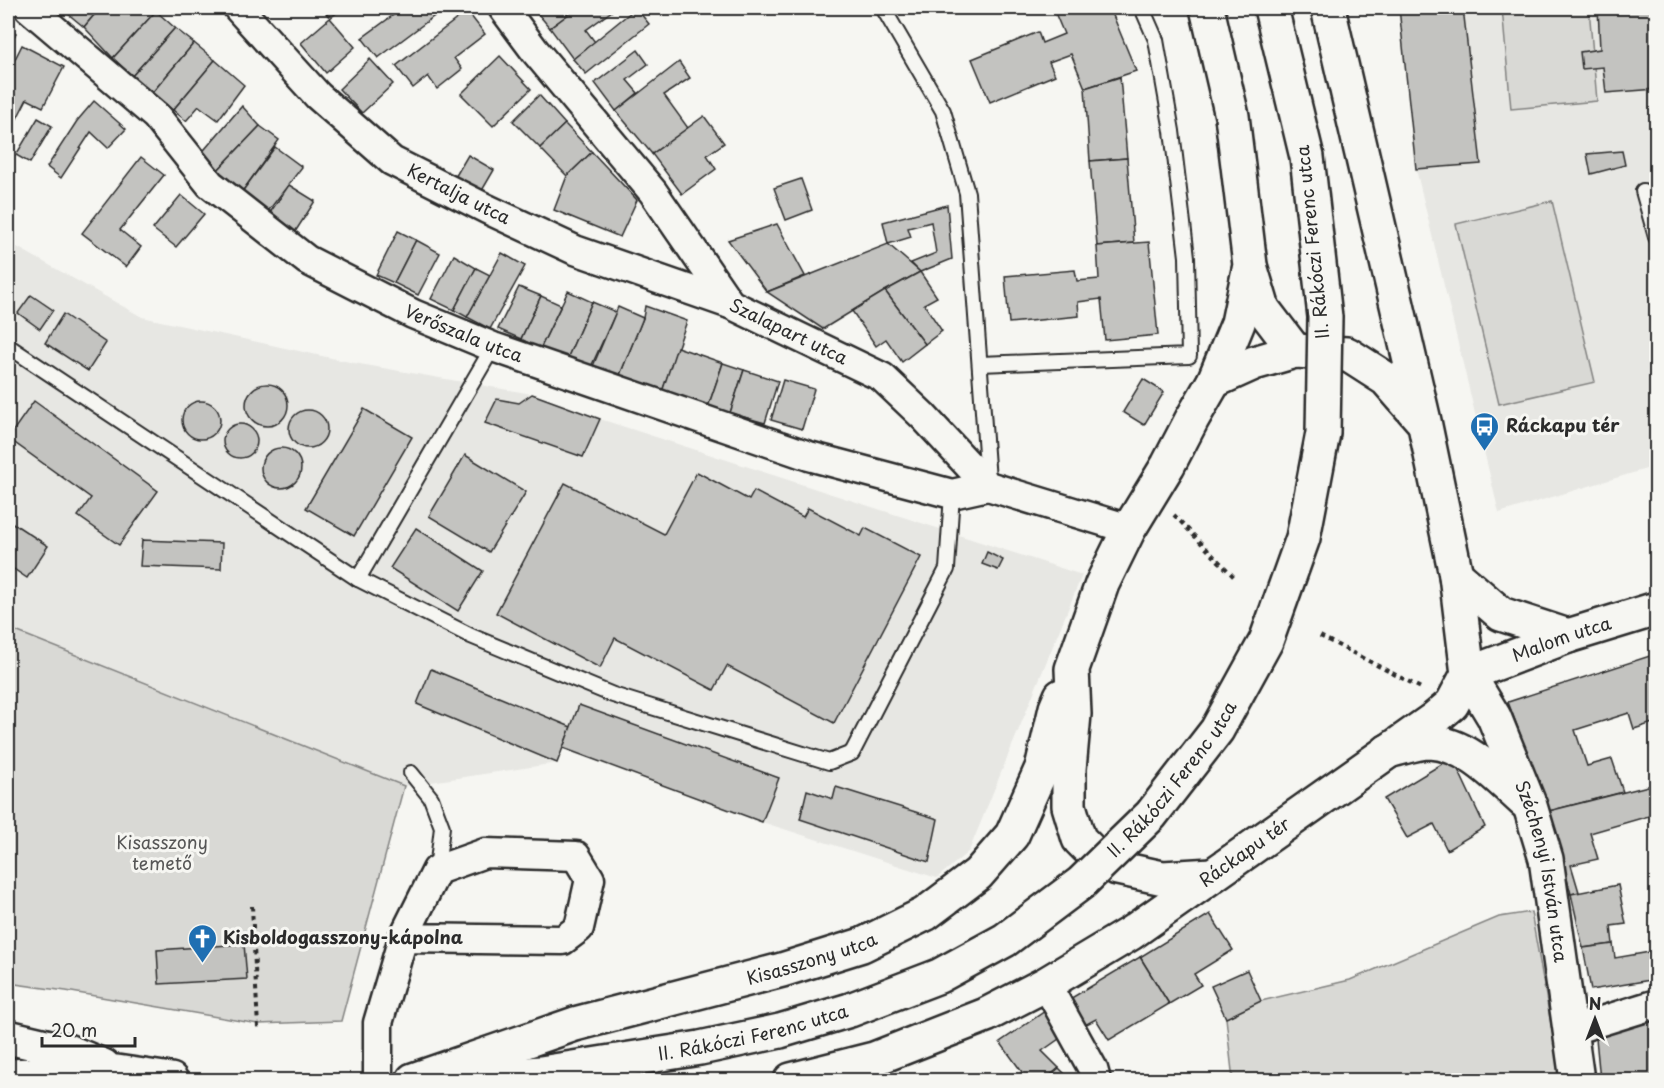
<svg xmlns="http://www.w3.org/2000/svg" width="1664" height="1088" font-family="'Playpen Sans',sans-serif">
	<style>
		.built { fill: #e7e7e3 }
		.green { fill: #d9d9d5; stroke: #828280; stroke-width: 1.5 }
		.building { fill: #c3c3c0; stroke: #2b2b2b; stroke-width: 1.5 }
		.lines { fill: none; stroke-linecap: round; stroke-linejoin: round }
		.service-casing { stroke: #2b2b2b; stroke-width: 18 }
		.minor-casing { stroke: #2b2b2b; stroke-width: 33 }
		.tertiary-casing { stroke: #2b2b2b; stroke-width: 38 }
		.secondary-casing { stroke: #2b2b2b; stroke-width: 38 }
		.primary-casing { stroke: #2b2b2b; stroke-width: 38 }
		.path { stroke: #2b2b2b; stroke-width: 4; stroke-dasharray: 4.5 4.5; stroke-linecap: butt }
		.service { stroke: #f6f6f2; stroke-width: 14 }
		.minor { stroke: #f6f6f2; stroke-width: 28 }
		.tertiary { stroke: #f6f6f2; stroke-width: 33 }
		.secondary { stroke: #f6f6f2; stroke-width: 33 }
		.primary { stroke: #f6f6f2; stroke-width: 33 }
		.primary-bridge-casing { stroke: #2b2b2b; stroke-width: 38; stroke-linecap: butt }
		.primary-bridge { stroke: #f6f6f2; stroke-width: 33 }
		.labels { text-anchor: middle; stroke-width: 6; stroke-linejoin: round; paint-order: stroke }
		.street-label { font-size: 18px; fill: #2b2b2b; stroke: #f6f6f2 }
		.poi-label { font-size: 18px; font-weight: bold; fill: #2b2b2b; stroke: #f6f6f2; text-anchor: start }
		.park-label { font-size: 18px; fill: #565656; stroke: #f6f6f2 }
	</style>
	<rect width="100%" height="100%" fill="#f6f6f2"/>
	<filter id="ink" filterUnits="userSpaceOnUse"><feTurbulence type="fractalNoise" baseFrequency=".0167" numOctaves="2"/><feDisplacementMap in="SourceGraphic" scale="12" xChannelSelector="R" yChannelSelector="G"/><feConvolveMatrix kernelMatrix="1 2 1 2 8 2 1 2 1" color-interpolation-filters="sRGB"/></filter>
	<g filter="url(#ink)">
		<g class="built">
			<polygon points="1399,8 1656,8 1656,466 1499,513 1416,169"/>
			<polygon points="8,242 142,317 354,363 532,394 600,419 1082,575 969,851 937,878 762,822 563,748 557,763 404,786 8,628"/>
		</g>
		<g class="green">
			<polygon points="1502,8 1589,8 1597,101 1511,109"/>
			<polygon points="1552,201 1595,382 1499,404 1456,224"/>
			<polygon points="8,628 404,786 341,1021 258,1024 66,991 8,983"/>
			<polygon points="1531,912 1561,1080 1233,1080 1226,1018 1261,1001 1350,980 1499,917"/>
		</g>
		<g class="building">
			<polygon points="71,8 100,8 84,27 67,13"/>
			<polygon points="100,8 151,8 156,11 113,58 84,27"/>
			<polygon points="322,8 343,8 330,18"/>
			<polygon points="403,8 445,8 378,58 362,38"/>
			<polygon points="533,8 577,8 550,28"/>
			<polygon points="577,8 616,8 586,30 595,42 573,59 550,28"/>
			<polygon points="636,8 649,24 586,74 573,59"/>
			<polygon points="1053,8 1110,8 1136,71 1085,88 1071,54 1049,62 1055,75 990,102 972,59 1038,32 1042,43 1064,34"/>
			<polygon points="1399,8 1463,8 1481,164 1416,169"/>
			<polygon points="1598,8 1656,8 1656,89 1606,93 1603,67 1582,69 1580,52 1600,49"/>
			<polygon points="156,11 175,28 132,76 113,58"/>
			<polygon points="467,11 485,34 454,58 462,69 437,89 428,76 413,88 396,66"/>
			<polygon points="330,18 355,47 326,73 301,43"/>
			<polygon points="8,28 16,33 8,49"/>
			<polygon points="175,28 194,43 152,93 132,76"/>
			<polygon points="194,43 215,60 173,110 152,93"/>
			<polygon points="22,45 64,67 43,107 27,99 8,136 8,73"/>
			<polygon points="638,50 648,64 627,80 638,93 616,111 595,83"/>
			<polygon points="500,56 531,89 493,126 461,94"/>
			<polygon points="370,59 393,84 362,113 339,89"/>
			<polygon points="215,60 244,85 218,120 199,106 186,121 173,110"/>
			<polygon points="679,62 690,78 664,95 688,128 652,154 616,111"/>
			<polygon points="1120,77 1127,158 1090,161 1085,88"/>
			<polygon points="539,95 565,124 540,148 513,121"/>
			<polygon points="94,101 126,129 108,148 91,132 61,178 47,167 77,121"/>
			<polygon points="242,106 260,126 216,172 199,156"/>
			<polygon points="704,116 724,143 707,155 716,169 682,194 652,154"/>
			<polygon points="38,118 52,126 30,163 16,155"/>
			<polygon points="565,124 592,152 567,176 540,148"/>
			<polygon points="260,126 279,140 239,196 216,172"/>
			<polygon points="275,147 302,167 266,214 239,196"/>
			<polygon points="1622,151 1625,165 1591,174 1587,154"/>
			<polygon points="592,152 637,200 620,237 554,210 567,176"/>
			<polygon points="468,155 494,170 480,194 454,179"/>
			<polygon points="141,157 164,175 120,230 141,247 126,267 82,233"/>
			<polygon points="1127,158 1134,243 1097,246 1090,161"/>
			<polygon points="801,179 812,210 786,220 774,188"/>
			<polygon points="289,185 315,201 295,232 267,217"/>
			<polygon points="181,195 204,214 176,247 153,229"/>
			<polygon points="947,205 952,259 920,272 911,263 936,253 931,222 908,228 911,237 888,244 883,222"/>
			<polygon points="777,224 805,276 767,292 728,240"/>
			<polygon points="398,231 416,240 394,283 376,275"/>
			<polygon points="416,240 440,253 418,295 394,283"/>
			<polygon points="1149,242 1158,335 1105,340 1101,299 1078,302 1079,316 1009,323 1005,276 1075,270 1077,281 1099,279 1097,246"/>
			<polygon points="888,244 920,272 885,291 823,329 767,292"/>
			<polygon points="502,253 525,266 490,329 467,317"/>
			<polygon points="454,255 476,268 454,310 431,299"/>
			<polygon points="476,268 490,275 467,317 454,310"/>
			<polygon points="920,272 937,297 924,304 942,331 925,344 885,291"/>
			<polygon points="519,287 541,296 521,339 498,329"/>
			<polygon points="568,291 592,302 567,359 540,349"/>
			<polygon points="885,291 925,344 902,362 886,339 876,346 852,311"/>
			<polygon points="31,295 53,310 40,329 18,313"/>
			<polygon points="541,296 561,305 540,349 521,339"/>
			<polygon points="592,302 616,312 590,369 567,359"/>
			<polygon points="645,306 687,321 662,392 619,377 643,318"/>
			<polygon points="618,307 643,318 619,377 593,366"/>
			<polygon points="63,314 106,343 88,371 45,343"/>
			<polygon points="677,347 723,363 708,407 662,392"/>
			<polygon points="723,363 744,370 730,413 708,407"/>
			<polygon points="744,370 778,381 765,423 730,413"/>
			<polygon points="1143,379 1164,392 1144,425 1123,412"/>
			<polygon points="783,380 814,389 802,429 771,420"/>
			<circle cx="267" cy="405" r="21"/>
			<polygon points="532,394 600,419 583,457 485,423 497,399 519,403"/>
			<polygon points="34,401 158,491 119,545 78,516 91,498 8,438"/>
			<circle cx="201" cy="420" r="19"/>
			<polygon points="364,409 412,437 354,536 306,508"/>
			<circle cx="308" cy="429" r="19"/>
			<circle cx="240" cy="441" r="17"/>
			<circle cx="281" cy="468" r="20"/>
			<polygon points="465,455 526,492 489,552 429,516"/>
			<polygon points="697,472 749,500 754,491 803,517 808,508 861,536 865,528 921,557 834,723 727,666 714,690 615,638 600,668 496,613 565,483 664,534"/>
			<polygon points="8,520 48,546 27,578 8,565"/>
			<polygon points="416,528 483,571 458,611 390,568"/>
			<polygon points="142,540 222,543 221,569 140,566"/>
			<polygon points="987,552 1003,560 998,570 982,564"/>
			<polygon points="1656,654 1656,722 1634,729 1629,713 1575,730 1587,766 1612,759 1623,792 1549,811 1508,702"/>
			<polygon points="431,669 571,727 557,763 417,704"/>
			<polygon points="579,705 779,778 762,822 563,748"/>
			<polygon points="1454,761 1485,827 1447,850 1434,824 1407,838 1384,799 1445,762"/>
			<polygon points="1656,784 1656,814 1590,833 1598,859 1571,865 1579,892 1571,894 1549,811"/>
			<polygon points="836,787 938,819 929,862 800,819 807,790 833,799"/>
			<polygon points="1618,885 1626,924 1611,926 1613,944 1583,948 1571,894"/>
			<polygon points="1210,914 1233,950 1194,974 1201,985 1169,1004 1140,957"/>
			<polygon points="244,944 247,979 159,984 157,950"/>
			<polygon points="1613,944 1615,958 1656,951 1656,979 1591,990 1583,948"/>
			<polygon points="1140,957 1169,1004 1109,1040 1096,1019 1083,1026 1068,1000"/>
			<polygon points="1247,970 1261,1001 1226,1018 1211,986"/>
			<polygon points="1048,1009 1066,1034 1042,1051 1059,1068 1045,1080 1014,1080 1022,1072 1000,1042"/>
			<polygon points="1656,1018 1656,1080 1600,1080 1596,1038"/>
			<polygon points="1059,1068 1071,1080 1045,1080"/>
		</g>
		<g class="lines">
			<defs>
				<g id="service">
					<polyline points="883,8 943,111 967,193 988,480"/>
					<polyline points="1643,191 1656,237"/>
					<polyline points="8,346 358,579 493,347"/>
					<polyline points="980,364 1189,356 1187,257 1172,131 1156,40 1142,8"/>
					<polyline points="358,579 471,636 613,695 829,762 852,753 947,569 952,494"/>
					<polyline points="411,773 431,798 442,827 437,870"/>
				</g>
				<g id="minor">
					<path id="s1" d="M29,8L156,116L210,184L307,260L413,314L493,347L809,456L952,494L988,486"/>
					<path id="s2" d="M238,8L318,96L392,161L487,209L575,250L730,304"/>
					<path id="s3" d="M503,8L535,51L653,192L730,304L882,377L923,416L988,486L1129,529"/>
					<polyline points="1046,984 1093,1069 1096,1080"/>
					<polyline points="1569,1031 1656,1004"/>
					<polyline points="378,1080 378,1023 403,938 437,870 485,853 576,856 590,879 579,928 563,940 403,938"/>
				</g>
				<g id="tertiary">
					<path id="s4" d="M1468,674L1494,717L1530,806L1546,859L1577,1080"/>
					<path d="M1388,751C1401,748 1417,742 1430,742C1468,744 1497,777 1524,801"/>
				</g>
				<g id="secondary">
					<polyline points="1207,8 1232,116 1250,265 1238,323 1214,381 1192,419 1168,465 1129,529 1102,584 1072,669 1074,714 1069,769 1069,806 1079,839 1094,854 1117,868 1163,878 1212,875"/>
					<polyline points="1251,269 1263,309 1295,351"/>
					<polyline points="1214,381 1254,363 1295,351 1347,354 1386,379 1420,418"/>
					<polyline points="1456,575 1501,614 1568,636"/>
					<path id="s5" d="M1468,674L1568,636L1656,609"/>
					<path id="s6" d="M413,1080L575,1024L782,970L862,945L925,914L978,874L1012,835L1042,768L1056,708L1061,696"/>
					<path id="s7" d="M791,1080L874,1059L986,1015L1046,984L1131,933L1434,719L1452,704L1468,674L1456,575L1424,421L1328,8"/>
				</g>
				<g id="primary">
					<polyline points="8,1037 67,1051 103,1066"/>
					<polyline points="8,1076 117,1072 171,1080"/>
					<polyline points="447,1080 541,1073"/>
				</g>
			</defs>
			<use href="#service" class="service-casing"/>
			<use href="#minor" class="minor-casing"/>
			<use href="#tertiary" class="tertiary-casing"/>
			<use href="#secondary" class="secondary-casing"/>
			<use href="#primary" class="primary-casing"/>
			<g class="path">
				<polyline points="1174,515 1236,579"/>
				<polyline points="1320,636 1421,688"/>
				<polyline points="252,906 258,1028"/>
			</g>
			<use href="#service" class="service"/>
			<use href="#minor" class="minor"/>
			<use href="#tertiary" class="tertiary"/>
			<use href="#secondary" class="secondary"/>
			<use href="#primary" class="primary"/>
			<defs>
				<g id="primary-bridge">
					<path id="s8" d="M541,1073L700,1048L780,1031L850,1010L939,976L1005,940L1081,883L1151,815L1217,730L1266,641L1303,538L1323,433L1325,317L1307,157L1271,8"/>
				</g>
			</defs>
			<use href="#primary-bridge" class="primary-bridge-casing"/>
			<use href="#primary-bridge" class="primary-bridge"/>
		</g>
	</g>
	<defs>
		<symbol id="bus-pin" viewBox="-11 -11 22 30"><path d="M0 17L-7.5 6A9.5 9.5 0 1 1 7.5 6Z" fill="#1f6fb2" stroke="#f6f6f2"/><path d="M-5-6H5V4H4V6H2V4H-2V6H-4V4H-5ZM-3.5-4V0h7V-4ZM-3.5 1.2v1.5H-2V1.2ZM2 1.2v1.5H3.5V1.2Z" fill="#fff"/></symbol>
		<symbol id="church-pin" viewBox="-11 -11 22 30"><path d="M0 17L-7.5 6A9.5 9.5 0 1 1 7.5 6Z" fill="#1f6fb2" stroke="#f6f6f2"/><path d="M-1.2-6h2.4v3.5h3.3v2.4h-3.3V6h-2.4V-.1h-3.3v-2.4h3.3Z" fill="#fff"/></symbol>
	</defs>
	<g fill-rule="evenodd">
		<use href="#bus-pin" x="1468" y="410" width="33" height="45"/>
		<use href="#church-pin" x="186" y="922" width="33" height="45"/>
	</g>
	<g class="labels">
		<g class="street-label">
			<text dy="6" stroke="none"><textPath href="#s2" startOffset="292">Kertalja utca</textPath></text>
			<text transform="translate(1313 242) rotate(-96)" y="6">II. Rákóczi Ferenc utca</text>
			<text dy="6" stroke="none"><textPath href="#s3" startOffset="438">Szalapart utca</textPath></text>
			<text dy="6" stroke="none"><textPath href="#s1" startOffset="550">Verőszala utca</textPath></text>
			<text dy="6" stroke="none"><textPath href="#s5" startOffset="100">Malom utca</textPath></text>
			<text dy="6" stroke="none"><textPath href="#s8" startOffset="720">II. Rákóczi Ferenc utca</textPath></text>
			<text dy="6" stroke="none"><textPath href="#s7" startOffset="512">Ráckapu tér</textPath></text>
			<text dy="6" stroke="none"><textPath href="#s4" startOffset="213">Széchenyi István utca</textPath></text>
			<text dy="6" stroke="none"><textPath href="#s6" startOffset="417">Kisasszony utca</textPath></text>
			<text dy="6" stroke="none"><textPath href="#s8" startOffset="216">II. Rákóczi Ferenc utca</textPath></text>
		</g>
		<g class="poi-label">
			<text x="1506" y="432">Ráckapu tér</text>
			<text x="223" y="944">Kisboldogasszony-kápolna</text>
		</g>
		<g class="park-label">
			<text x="162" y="849">Kisasszony<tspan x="162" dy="21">temető</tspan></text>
		</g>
	</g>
	<rect width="1664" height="1088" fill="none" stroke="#f6f6f2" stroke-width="30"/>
	<rect x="15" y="15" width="1634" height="1058" fill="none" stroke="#2b2b2b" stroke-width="2" filter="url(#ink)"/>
	<g transform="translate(1595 1019)" stroke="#f6f6f2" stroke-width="4.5" paint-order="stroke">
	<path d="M0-4.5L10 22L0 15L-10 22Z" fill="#2b2b2b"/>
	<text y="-9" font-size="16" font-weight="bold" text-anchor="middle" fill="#2b2b2b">N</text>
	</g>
	<path d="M42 1037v9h93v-9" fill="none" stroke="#2b2b2b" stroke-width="3"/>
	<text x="51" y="1037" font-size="18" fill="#2b2b2b" stroke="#f6f6f2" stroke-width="4.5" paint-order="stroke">20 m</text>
</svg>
